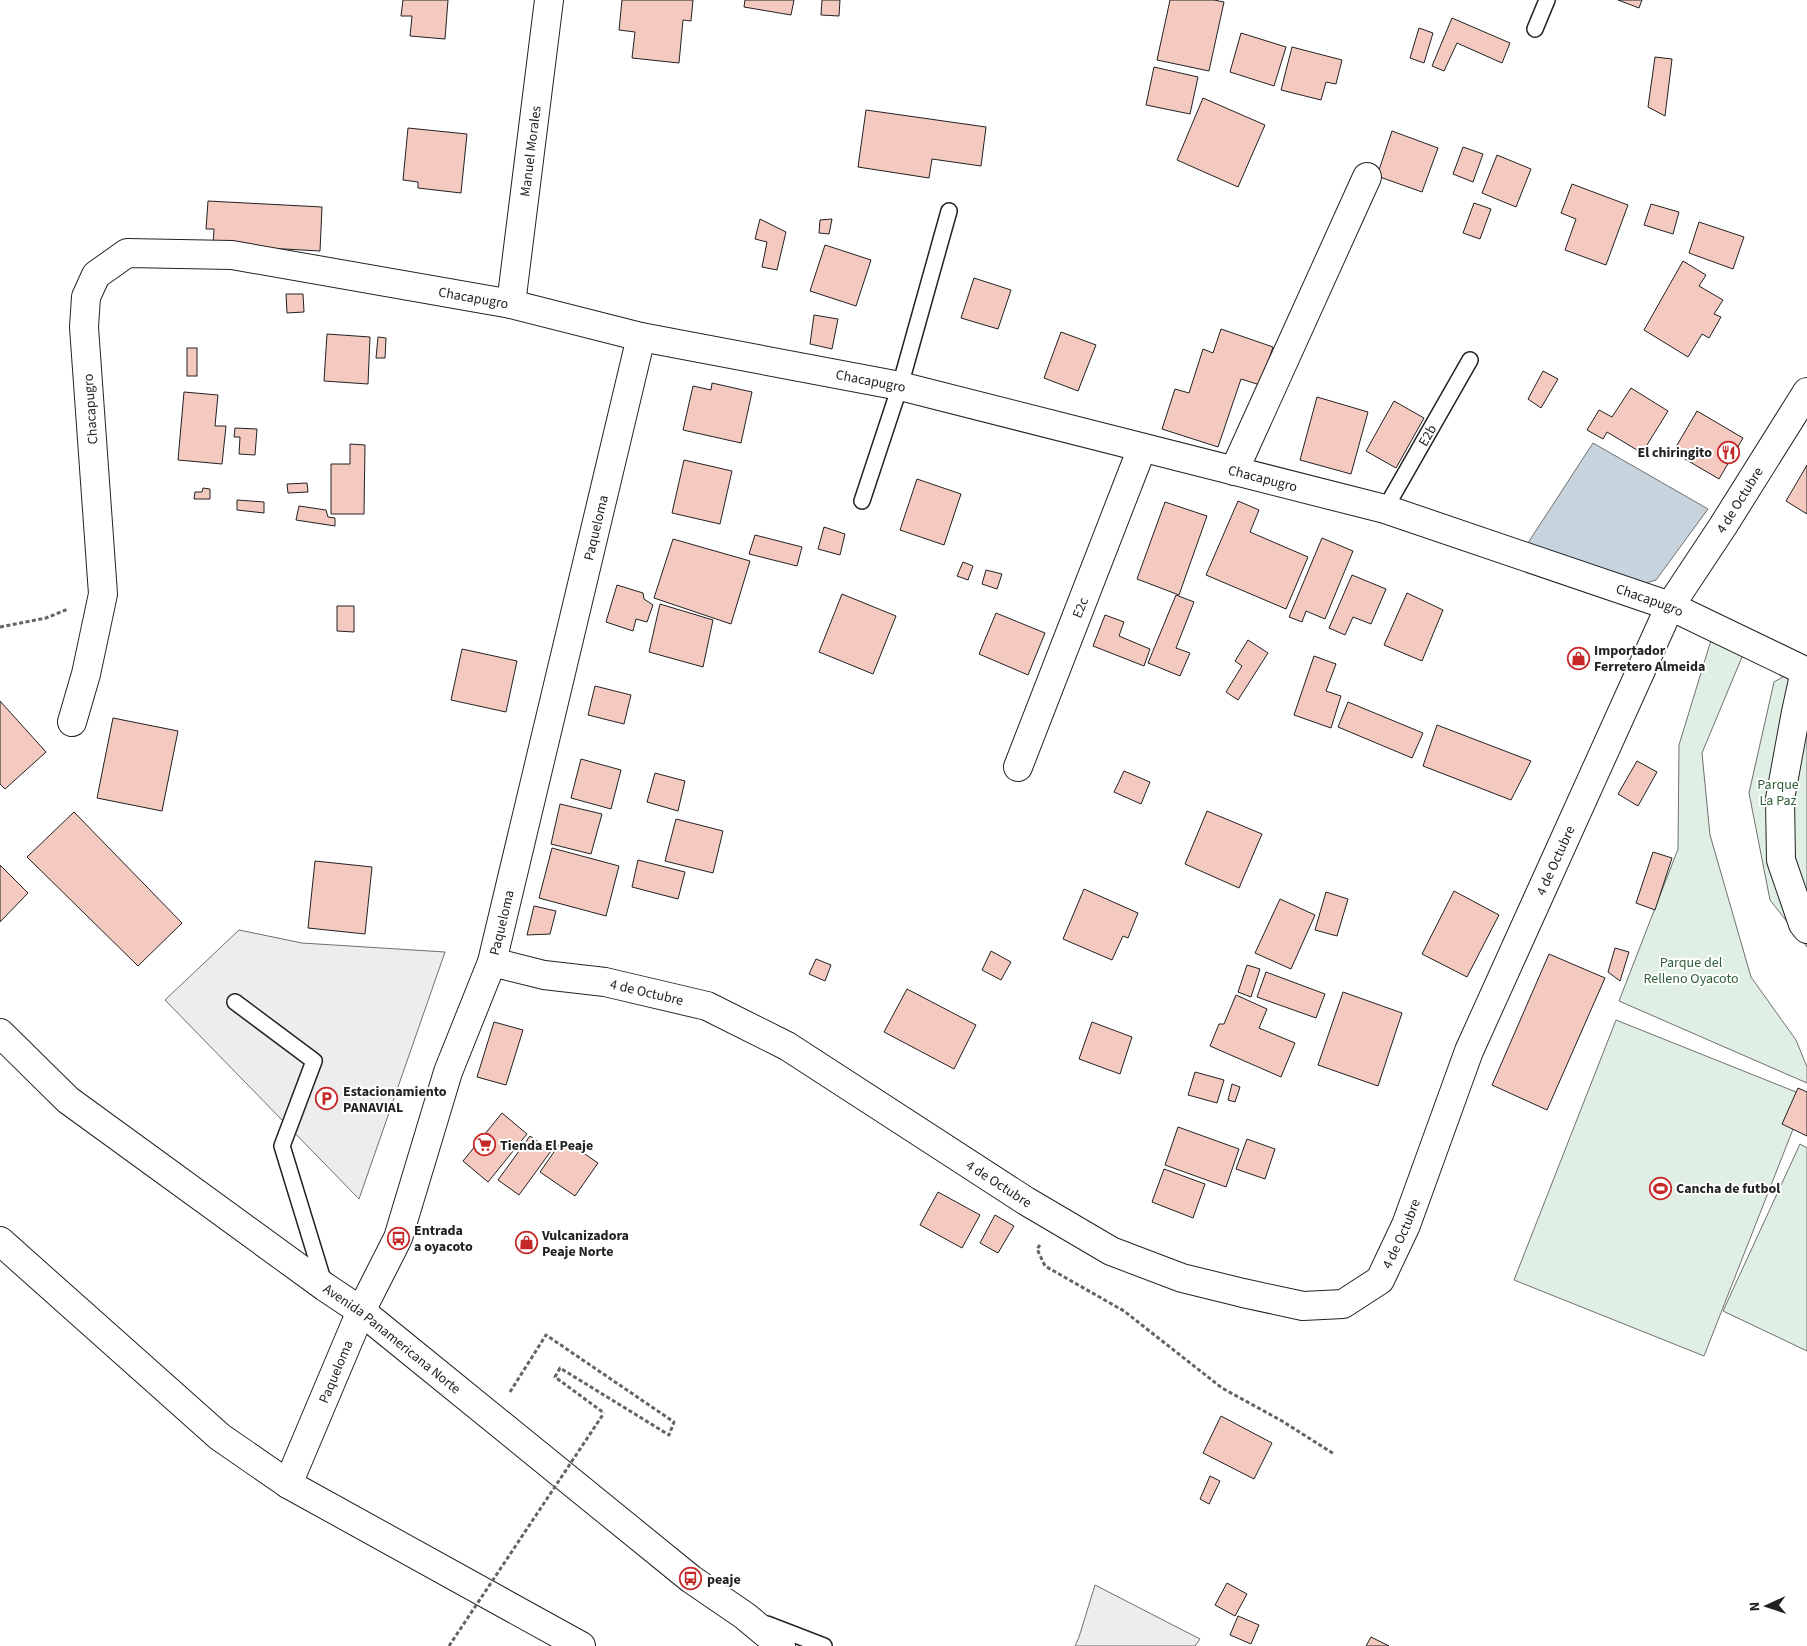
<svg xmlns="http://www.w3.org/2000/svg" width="1807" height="1646" font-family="'Source Sans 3',sans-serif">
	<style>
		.green { fill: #e0efe3; stroke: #6f6f6f }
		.parking { fill: #ededed; stroke: #6f6f6f }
		.water { fill: #c7d3dd; stroke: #6f6f6f }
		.building { fill: #f3c9c0; stroke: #222 }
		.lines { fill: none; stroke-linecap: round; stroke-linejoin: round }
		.lane-casing { stroke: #222; stroke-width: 18 }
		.street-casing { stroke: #222; stroke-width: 30 }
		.highway-casing { stroke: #222; stroke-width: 30 }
		.path { stroke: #646464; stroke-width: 3; stroke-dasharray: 4 2.5; stroke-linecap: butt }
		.lane { stroke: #fff; stroke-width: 15 }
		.street { stroke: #fff; stroke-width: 28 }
		.highway { stroke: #fff; stroke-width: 28 }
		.path-bridge { stroke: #646464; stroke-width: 3; stroke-dasharray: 4 2.5; stroke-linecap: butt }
		.labels { text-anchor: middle; stroke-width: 4; stroke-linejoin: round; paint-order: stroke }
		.street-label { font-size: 14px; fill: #222; stroke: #fff }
		.poi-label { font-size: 14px; font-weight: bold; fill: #222; stroke: #fff; text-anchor: start }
		.park-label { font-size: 14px; fill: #2f5e38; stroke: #fff }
	</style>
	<rect width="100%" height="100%" fill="#fff"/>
	<g class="green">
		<polygon points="1715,627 1747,645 1702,753 1710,835 1751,977 1796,1040 1807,1067 1807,1083 1619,1001 1678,849 1679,745"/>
		<polygon points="1807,663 1807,947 1770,900 1749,793 1774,682"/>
		<polygon points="1616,1020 1806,1096 1704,1356 1514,1280"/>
		<polygon points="1800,1144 1807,1148 1807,1351 1723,1311"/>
	</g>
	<g class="parking">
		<polygon points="239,930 302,943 445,952 359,1199 165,1000"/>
		<polygon points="1095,1585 1200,1639 1195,1646 1075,1646 1079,1637"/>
	</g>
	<polygon class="water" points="1593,443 1708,509 1656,580 1632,587 1524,549"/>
	<g class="building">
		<polygon points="403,0 448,0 445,39 410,36 412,16 401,16"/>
		<polygon points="622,0 693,0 691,21 683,20 679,63 632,58 635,32 619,30"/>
		<polygon points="745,0 794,0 791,15 744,7"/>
		<polygon points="822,0 840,0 839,16 821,15"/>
		<polygon points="1170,0 1214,0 1224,2 1209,71 1157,60"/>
		<polygon points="1618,0 1642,0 1639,8"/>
		<polygon points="1452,18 1510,43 1502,63 1457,43 1444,71 1432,66"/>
		<polygon points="1419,28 1433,33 1424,63 1410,58"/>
		<polygon points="1241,33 1286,47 1274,86 1230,72"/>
		<polygon points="1292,47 1342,60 1336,84 1326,82 1321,100 1281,90"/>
		<polygon points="1655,57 1672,59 1665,116 1648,107"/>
		<polygon points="1154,67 1198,77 1190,114 1146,105"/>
		<polygon points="1203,98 1265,125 1238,187 1177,160"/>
		<polygon points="866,110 986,127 981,166 932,159 929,178 858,167"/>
		<polygon points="408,128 467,134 461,193 418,188 418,182 403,180"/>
		<polygon points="1392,131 1438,148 1422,192 1377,176"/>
		<polygon points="1463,147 1483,154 1473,182 1453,174"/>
		<polygon points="1497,155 1531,169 1516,207 1482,193"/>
		<polygon points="1572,184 1628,205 1606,265 1565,250 1576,219 1561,213"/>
		<polygon points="208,201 322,207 320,251 213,245 214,229 206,229"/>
		<polygon points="1474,203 1491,209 1480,239 1463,233"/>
		<polygon points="1651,204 1679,212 1673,234 1644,225"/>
		<polygon points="760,219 786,232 777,270 762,267 767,242 755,239"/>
		<polygon points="832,219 829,234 819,233 820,220"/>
		<polygon points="1699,222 1744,237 1733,269 1689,253"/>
		<polygon points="825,245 871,260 856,306 810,291"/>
		<polygon points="1683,261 1706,275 1699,286 1723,300 1714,314 1721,317 1709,338 1702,334 1688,357 1644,330"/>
		<polygon points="974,278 1011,290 998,329 961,318"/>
		<polygon points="286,294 303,294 304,312 287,313"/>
		<polygon points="814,315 838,319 832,349 810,344"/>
		<polygon points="1221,329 1273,347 1260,385 1241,379 1218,447 1162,429 1175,389 1189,393 1203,349 1213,353"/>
		<polygon points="1061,332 1096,345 1078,391 1044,378"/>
		<polygon points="327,334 370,337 368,384 324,381"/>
		<polygon points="378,337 386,338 385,358 376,358"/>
		<rect x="187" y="348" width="10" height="28"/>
		<polygon points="1543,371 1558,379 1541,408 1528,399"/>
		<polygon points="712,383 752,392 741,443 683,430 693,386 711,390"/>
		<polygon points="1631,388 1668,411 1642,453 1607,432 1603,439 1587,430 1599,410 1612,417"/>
		<polygon points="184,392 218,395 215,426 226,426 222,464 178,460"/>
		<polygon points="1317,397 1368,412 1351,474 1300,460"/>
		<polygon points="1394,401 1424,418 1396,468 1366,451"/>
		<polygon points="1697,411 1743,438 1719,479 1673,452"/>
		<polygon points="235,428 257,429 255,455 239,454 240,437 234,437"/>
		<polygon points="350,444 365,445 364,514 331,514 331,464 350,464"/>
		<polygon points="684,460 732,471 720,524 672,513"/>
		<polygon points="1807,465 1807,514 1786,501"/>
		<polygon points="917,479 961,494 944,545 900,530"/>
		<polygon points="307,483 308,492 288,493 287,484"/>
		<polygon points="203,488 210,489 210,499 194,499 195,492 202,492"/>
		<polygon points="237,500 264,502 264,513 237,510"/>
		<polygon points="1238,501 1259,510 1250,532 1308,557 1286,609 1206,575"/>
		<polygon points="1165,502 1207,516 1179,595 1137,579"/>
		<polygon points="299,506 326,510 328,517 335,518 335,526 296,520"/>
		<polygon points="824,527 845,534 840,555 818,549"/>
		<polygon points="755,535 802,547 797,566 749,554"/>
		<polygon points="1322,538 1353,551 1325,619 1306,611 1302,622 1289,617"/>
		<polygon points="673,539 750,561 731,624 654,598"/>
		<polygon points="963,562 973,566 968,580 957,576"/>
		<polygon points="986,570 1002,574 997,589 982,584"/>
		<polygon points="1352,575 1386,589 1371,624 1353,617 1345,635 1329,628"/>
		<polygon points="617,585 643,593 644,599 653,605 647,622 636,619 633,631 606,622"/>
		<polygon points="1407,593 1443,610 1422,661 1384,645"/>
		<polygon points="842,594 896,616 873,674 819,652"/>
		<polygon points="1176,595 1194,602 1176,648 1190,653 1180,676 1148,663"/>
		<polygon points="660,604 713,620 703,667 649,652"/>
		<polygon points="337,606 354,606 354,632 337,631"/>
		<polygon points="996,613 1045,633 1028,675 979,654"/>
		<polygon points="1105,615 1124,622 1119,636 1150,649 1144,666 1093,646"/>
		<polygon points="1248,640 1268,653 1238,700 1226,692 1242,666 1235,661"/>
		<polygon points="462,649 517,661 506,712 451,700"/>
		<polygon points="1314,656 1336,664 1326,691 1341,696 1331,728 1294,715"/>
		<polygon points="595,686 631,695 624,724 588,715"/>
		<polygon points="0,701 46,752 5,789 0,784"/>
		<polygon points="1348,702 1423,733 1412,758 1338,727"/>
		<polygon points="113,718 178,731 162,811 97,798"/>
		<polygon points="1437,725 1531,761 1511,800 1423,766"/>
		<polygon points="581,759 621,770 611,809 571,798"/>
		<polygon points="1637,761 1657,772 1638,806 1618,794"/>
		<polygon points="1124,771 1150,782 1141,804 1114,792"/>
		<polygon points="655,773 685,781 678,811 647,802"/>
		<polygon points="560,804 602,814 591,854 551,844"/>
		<polygon points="1207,811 1262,834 1239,888 1185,864"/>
		<polygon points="74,812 182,923 138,966 27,857"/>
		<polygon points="676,819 723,831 713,873 665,861"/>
		<polygon points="552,848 619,866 606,916 539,898"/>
		<polygon points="1653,852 1672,858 1655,910 1636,903"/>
		<polygon points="638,860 685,872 678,899 632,887"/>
		<polygon points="315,861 372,867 365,934 308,928"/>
		<polygon points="0,865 28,893 0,922"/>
		<polygon points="1084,889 1138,913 1128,938 1123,936 1112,960 1063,939"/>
		<polygon points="1454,891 1499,915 1467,977 1422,954"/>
		<polygon points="1326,892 1348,899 1337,936 1315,930"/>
		<polygon points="1280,899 1315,915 1291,969 1255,953"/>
		<polygon points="534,906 556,911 550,934 527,935"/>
		<polygon points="1615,948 1629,952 1620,981 1608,972"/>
		<polygon points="991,951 1011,962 1001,980 982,970"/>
		<polygon points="1549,954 1605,978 1547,1110 1492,1085"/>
		<polygon points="816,959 831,965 825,981 809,974"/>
		<polygon points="1247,965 1260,969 1251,997 1238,992"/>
		<polygon points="1266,972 1325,994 1316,1018 1257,997"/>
		<polygon points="907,989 976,1025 954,1069 884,1032"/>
		<polygon points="1343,992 1402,1013 1378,1086 1318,1065"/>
		<polygon points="1236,995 1267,1009 1259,1028 1295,1043 1281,1077 1210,1046 1219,1024 1224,1024"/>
		<polygon points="494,1022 523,1030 506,1085 477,1077"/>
		<polygon points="1092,1022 1132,1037 1120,1074 1079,1059"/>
		<polygon points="1195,1072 1224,1080 1217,1103 1188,1095"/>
		<polygon points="1232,1084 1240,1087 1235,1102 1228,1100"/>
		<polygon points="1798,1088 1807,1092 1807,1136 1782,1124"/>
		<polygon points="502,1113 527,1134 488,1182 463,1161"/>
		<polygon points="1178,1127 1239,1149 1226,1187 1165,1165"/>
		<polygon points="530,1136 551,1151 519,1195 498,1180"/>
		<polygon points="563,1139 598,1163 575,1196 540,1172"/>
		<polygon points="1247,1139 1275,1149 1265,1179 1236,1169"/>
		<polygon points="1164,1169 1205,1184 1193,1218 1152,1202"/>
		<polygon points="938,1192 980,1215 962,1248 920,1225"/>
		<polygon points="995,1215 1014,1226 998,1253 980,1243"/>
		<polygon points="1221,1416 1272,1443 1254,1479 1203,1453"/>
		<polygon points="1210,1476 1220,1481 1209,1504 1200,1499"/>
		<polygon points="1227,1583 1247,1594 1235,1616 1215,1605"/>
		<polygon points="1238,1616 1259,1625 1251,1644 1230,1635"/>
		<polygon points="1371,1637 1389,1646 1366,1646"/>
	</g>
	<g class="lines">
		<defs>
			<g id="lane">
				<polyline points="1535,29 1547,0"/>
				<polyline points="862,501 900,386 949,211"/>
				<path id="s1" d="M1385,509L1470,360"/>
				<polyline points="235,1002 314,1061 282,1146 324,1283"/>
				<polyline points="767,1624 824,1646"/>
			</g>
			<g id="street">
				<path id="s2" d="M511,304L549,0"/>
				<polyline points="1234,471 1367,177"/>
				<path id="s3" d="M72,722L86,674L103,594L84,327L86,297L96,275L127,253L232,255L511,304L641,337L900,386L1385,509L1670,606L1805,671L1796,712L1780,799L1781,860L1803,924L1807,929"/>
				<path id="s4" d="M1018,767L1142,448"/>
				<path id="s5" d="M492,962L544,975L605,982L707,1006L787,1046L1026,1201L1111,1251L1182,1278L1243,1293L1303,1306L1343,1304L1380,1280L1406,1225L1469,1051L1670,606L1723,526L1807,392"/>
				<path id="s6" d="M288,1484L361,1311L398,1238L448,1072L492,962L641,337"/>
			</g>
			<g id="highway">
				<path id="s7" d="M0,1033L68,1100L325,1287L361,1311L691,1579L745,1616L781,1646"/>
				<polyline points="0,1241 220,1437 288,1484 581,1646"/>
			</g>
		</defs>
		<use href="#lane" class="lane-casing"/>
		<use href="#street" class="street-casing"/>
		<use href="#highway" class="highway-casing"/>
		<g class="path">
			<polyline points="0,627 46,618 68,609"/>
			<polyline points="1040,1245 1037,1249 1045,1266 1124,1311 1222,1388 1282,1421 1334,1454"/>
			<polyline points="510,1392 546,1335 674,1422 669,1435 560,1368 555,1377 604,1413"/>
		</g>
		<use href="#lane" class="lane"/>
		<use href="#street" class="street"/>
		<use href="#highway" class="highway"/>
		<polyline class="path-bridge" points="449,1646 604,1413"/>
	</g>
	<defs>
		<symbol id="restaurant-ring" viewBox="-11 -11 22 22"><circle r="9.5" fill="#fff" stroke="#c62828" stroke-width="1.5"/><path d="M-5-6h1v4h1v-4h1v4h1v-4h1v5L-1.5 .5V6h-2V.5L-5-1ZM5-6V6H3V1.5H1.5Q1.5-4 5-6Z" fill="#c62828"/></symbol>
		<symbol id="shop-ring" viewBox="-11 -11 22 22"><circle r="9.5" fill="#fff" stroke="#c62828" stroke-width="1.5"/><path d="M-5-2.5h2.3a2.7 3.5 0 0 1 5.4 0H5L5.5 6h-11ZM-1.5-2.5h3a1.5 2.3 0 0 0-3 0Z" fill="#c62828"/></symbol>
		<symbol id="parking-ring" viewBox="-11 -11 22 22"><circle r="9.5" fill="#fff" stroke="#c62828" stroke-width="1.5"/><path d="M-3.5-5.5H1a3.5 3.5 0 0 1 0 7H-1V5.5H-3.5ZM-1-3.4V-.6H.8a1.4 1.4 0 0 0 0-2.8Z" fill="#c62828"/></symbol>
		<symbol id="supermarket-ring" viewBox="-11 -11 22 22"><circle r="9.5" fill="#fff" stroke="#c62828" stroke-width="1.5"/><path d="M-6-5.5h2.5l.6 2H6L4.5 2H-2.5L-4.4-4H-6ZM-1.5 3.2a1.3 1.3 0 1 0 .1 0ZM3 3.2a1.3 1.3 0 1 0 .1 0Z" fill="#c62828"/></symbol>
		<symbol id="stadium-ring" viewBox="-11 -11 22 22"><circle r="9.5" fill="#fff" stroke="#c62828" stroke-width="1.5"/><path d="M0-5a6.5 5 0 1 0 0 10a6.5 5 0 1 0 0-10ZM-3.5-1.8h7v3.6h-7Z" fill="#c62828"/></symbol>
		<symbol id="bus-ring" viewBox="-11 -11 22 22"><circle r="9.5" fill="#fff" stroke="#c62828" stroke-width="1.5"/><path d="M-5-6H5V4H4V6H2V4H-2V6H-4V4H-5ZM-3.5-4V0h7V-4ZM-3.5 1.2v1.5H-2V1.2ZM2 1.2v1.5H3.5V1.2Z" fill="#c62828"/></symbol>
	</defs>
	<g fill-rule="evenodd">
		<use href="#restaurant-ring" x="1716" y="440" width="25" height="25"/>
		<use href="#shop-ring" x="1566" y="646" width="25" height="25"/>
		<use href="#parking-ring" x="314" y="1086" width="25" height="25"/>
		<use href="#supermarket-ring" x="472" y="1132" width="25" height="25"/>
		<use href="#stadium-ring" x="1648" y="1176" width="25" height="25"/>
		<use href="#bus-ring" x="386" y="1226" width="25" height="25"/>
		<use href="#shop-ring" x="514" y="1230" width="25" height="25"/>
		<use href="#bus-ring" x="678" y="1566" width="25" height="25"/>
	</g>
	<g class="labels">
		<g class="street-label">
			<text dy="5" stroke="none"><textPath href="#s2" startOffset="154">Manuel Morales</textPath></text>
			<text dy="5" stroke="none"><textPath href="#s3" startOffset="842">Chacapugro</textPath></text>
			<text dy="5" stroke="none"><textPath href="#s3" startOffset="1248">Chacapugro</textPath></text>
			<text transform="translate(90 409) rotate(-94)" y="5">Chacapugro</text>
			<text dy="5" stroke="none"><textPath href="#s1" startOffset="85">E2b</textPath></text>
			<text dy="5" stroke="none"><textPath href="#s3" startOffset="1652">Chacapugro</textPath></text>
			<text dy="5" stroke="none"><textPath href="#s5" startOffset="1838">4 de Octubre</textPath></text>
			<text dy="5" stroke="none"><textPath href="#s6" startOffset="1008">Paqueloma</textPath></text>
			<text dy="5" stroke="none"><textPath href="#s3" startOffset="2058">Chacapugro</textPath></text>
			<text dy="5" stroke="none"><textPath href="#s4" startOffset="171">E2c</textPath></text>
			<text dy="5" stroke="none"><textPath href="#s5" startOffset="1432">4 de Octubre</textPath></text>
			<text dy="5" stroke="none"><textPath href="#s6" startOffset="602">Paqueloma</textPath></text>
			<text dy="5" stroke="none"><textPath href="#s5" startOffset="158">4 de Octubre</textPath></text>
			<text dy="5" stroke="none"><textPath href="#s5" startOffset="562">4 de Octubre</textPath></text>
			<text dy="5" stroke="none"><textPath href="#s5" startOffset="1028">4 de Octubre</textPath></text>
			<text dy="5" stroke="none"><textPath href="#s7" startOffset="498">Avenida Panamericana Norte</textPath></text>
			<text dy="5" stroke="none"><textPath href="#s6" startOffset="122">Paqueloma</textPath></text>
		</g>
		<g class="poi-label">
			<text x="1712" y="457" text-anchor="end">El chiringito</text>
			<text x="1594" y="655">Importador<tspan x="1594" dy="16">Ferretero Almeida</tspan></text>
			<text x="343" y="1096">Estacionamiento<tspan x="343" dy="16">PANAVIAL</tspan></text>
			<text x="500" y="1150">Tienda El Peaje</text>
			<text x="1676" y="1193">Cancha de futbol</text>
			<text x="414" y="1235">Entrada<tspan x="414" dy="16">a oyacoto</tspan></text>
			<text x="542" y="1240">Vulcanizadora<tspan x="542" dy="16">Peaje Norte</tspan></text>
			<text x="707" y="1584">peaje</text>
		</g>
		<g class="park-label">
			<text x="1778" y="789">Parque<tspan x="1778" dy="16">La Paz</tspan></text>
			<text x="1691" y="967">Parque del<tspan x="1691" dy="16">Relleno Oyacoto</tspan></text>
		</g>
	</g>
	<g transform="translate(1767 1606) rotate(267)" stroke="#ffffff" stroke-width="4" paint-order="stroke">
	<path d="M0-4L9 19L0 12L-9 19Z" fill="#222222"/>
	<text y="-8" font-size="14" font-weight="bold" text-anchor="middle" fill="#222222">N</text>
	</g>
</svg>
